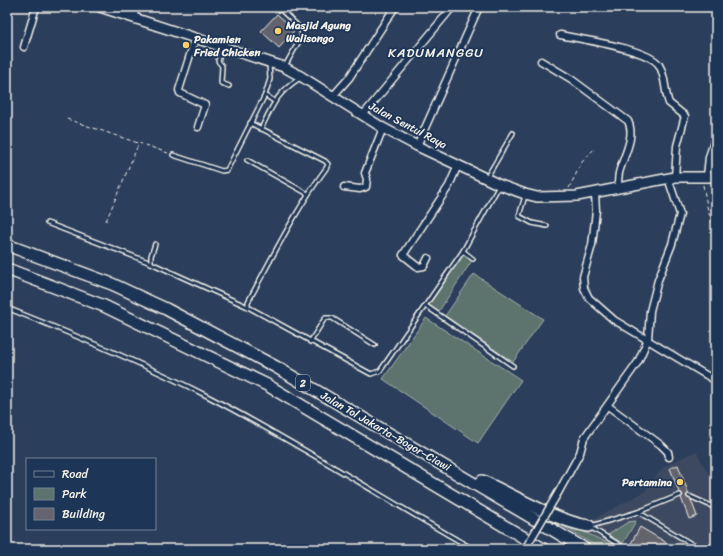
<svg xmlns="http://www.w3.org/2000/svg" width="723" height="556" font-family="Sriracha,sans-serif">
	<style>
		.built { fill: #3c4961 }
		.green { fill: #5c736e; stroke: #a8b2ab }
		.building { fill: #64636e; stroke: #f4f1e8 }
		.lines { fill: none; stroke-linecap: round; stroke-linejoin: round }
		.service-casing { stroke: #f4f1e8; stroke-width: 6 }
		.minor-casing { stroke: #f4f1e8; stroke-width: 9 }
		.primary-casing { stroke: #f4f1e8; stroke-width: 12 }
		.motorway-casing { stroke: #f4f1e8; stroke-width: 14 }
		.path { stroke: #f4f1e8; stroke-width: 1; stroke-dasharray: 4 3; stroke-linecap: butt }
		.service { stroke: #1d3557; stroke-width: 3 }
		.minor { stroke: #1d3557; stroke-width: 6 }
		.primary { stroke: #1d3557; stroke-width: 9 }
		.motorway { stroke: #1d3557; stroke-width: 11 }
		.minor-bridge-casing { stroke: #f4f1e8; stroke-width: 9; stroke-linecap: butt }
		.minor-bridge { stroke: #1d3557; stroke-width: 6 }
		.poi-dot { fill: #ffd166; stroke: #1d3557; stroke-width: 1.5 }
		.labels { text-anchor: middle; stroke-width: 3.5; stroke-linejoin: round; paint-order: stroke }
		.shield { fill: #1d3557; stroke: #b4b9bc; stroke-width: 1 }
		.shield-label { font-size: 10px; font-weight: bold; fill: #f4f1e8 }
		.poi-label { font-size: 11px; font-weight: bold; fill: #f4f1e8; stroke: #1d3557; text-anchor: start }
		.street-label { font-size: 11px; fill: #f4f1e8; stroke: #1d3557 }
		.quarter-label { font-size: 13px; letter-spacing: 1px; fill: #f4f1e8; stroke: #1d3557 }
	</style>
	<rect width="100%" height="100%" fill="#2b3e5c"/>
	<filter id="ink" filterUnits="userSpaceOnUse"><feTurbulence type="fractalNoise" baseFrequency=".025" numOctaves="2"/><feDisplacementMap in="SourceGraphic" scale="8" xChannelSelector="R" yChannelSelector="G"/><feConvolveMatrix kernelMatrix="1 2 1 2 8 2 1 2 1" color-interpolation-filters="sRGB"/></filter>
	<g filter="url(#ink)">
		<polygon class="built" points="696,451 716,486 716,549 601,549 559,524 575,519 591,520 644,492 663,467"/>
		<g class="green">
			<polygon points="463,251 473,259 437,314 426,306"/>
			<polygon points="474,274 543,319 513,362 445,316"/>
			<polygon points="426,318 521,380 478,443 383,379"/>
			<polygon points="560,521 621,549 601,549 559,524"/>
			<polygon points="636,521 623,543 608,535 628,522"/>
		</g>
		<g class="building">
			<polygon points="277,14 295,30 279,48 261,31"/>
			<polygon points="678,465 697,516 689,519 670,468"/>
			<polygon points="640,527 677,549 632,549 629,547"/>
		</g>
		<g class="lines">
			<defs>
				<g id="service">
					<polyline points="278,7 301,29 302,36 285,66"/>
					<polyline points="222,49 218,61 222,66 221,83 229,86"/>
					<polyline points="265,95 274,101"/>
					<path d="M250,123L325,161L328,164L327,167C296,209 273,256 248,302V307L371,374L380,371L463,251L499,186"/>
					<path d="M261,129C273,104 277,93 300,78"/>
					<polyline points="173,155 222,171 227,170 265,95 270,79 269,64"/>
					<polyline points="247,160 308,194"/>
					<polyline points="487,177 513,133"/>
					<polyline points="525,196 519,216 532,223 547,226"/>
					<polyline points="47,223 151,263"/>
					<polyline points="155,244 151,256 151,263 248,307"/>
					<polyline points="463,251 473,259"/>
					<polyline points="426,306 513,366"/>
					<path d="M7,308C75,335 143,363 209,397C299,444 385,499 473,549"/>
					<polyline points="310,342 325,318 332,318 375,345"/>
					<polyline points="689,496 716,508"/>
					<polyline points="638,512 700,549"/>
					<polyline points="591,526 638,512 680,495"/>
					<polyline points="590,527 626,549"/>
				</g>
				<g id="minor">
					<polyline points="133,19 136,7"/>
					<path d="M560,35C580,39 649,49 659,65C666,76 664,91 669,103L685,116L677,146L675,177"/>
					<polyline points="195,39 179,90 180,93 205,105 198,127"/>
					<polyline points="24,47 36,7"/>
					<path d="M541,61L571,79L628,121C636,137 623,157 619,173C618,178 618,184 618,189"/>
					<polyline points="333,96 349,78 395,7"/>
					<polyline points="363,115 450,10"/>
					<polyline points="417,146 479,7"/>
					<polyline points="707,176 709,157 716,135"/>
					<polyline points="344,187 360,189 366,187 367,179 365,173 383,128"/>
					<polyline points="595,193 596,211 592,245 583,277 584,288 589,298 614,320 716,381"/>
					<polyline points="428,258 424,266 418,267 403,255 449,186 458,165"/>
					<polyline points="608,406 661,445 668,452 669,457"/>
					<polyline points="558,493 580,453 584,438 638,362 648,339 650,311 658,280 672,244 680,214 668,178"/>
				</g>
				<polyline id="primary" points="100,7 284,67 302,77 383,128 417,146 500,185 525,194 537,197 577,196 675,177 716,177"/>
				<g id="motorway">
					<polyline points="7,245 112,284 166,309 276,367 585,549"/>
					<polyline points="7,269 104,306 267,385 543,549"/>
					<path d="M482,481C511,494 558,522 589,526"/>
				</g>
			</defs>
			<use href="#service" class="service-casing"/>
			<use href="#minor" class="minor-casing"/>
			<use href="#primary" class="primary-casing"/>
			<use href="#motorway" class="motorway-casing"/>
			<g class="path">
				<polyline points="67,119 138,143"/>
				<polyline points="703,185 708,211 716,231"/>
				<polyline points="569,188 582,162 594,149"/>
				<polyline points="106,221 139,143 168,153"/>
			</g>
			<use href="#service" class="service"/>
			<use href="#minor" class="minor"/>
			<use href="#primary" class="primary"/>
			<use href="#motorway" class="motorway"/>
			<defs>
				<polyline id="minor-bridge" points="525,549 558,493"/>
			</defs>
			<use href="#minor-bridge" class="minor-bridge-casing"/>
			<use href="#minor-bridge" class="minor-bridge"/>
		</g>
	</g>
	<g class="poi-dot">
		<circle cx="278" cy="31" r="4"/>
		<circle cx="186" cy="45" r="4"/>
		<circle cx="680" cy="482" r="4"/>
	</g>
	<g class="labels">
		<rect class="shield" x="296" y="375" width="14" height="16" rx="3"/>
		<g class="shield-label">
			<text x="303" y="387">2</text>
		</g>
		<g class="poi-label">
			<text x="286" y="29">Masjid Agung<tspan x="286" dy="13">Walisongo</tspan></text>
			<text x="194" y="43">Pakamien<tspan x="194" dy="13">Fried Chicken</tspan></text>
			<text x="672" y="486" text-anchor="end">Pertamina</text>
		</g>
		<g class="street-label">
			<text transform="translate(408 125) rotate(28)" y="4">Jalan Sentul Raya</text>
			<text transform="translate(386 431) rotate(30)" y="4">Jalan Tol Jakarta–Bogor–Ciawi</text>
		</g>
		<g class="quarter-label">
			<text x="436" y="57">KADUMANGGU</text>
		</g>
	</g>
	<rect width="723" height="556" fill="none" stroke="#1d3557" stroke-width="24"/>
	<rect x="12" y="12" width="699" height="532" fill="none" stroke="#f4f1e8" stroke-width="1.5" filter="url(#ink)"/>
	<rect x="26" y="458" width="130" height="72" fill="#1d3557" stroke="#738091"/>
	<rect x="34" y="471" width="20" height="6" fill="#1d3557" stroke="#738091"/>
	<text x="62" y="478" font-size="12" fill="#f4f1e8">Road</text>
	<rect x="34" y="488" width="20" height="12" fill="#5c736e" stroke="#738091"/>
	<text x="62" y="498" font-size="12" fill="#f4f1e8">Park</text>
	<rect x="34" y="508" width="20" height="12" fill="#64636e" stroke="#738091"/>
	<text x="62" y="518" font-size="12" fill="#f4f1e8">Building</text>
</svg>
